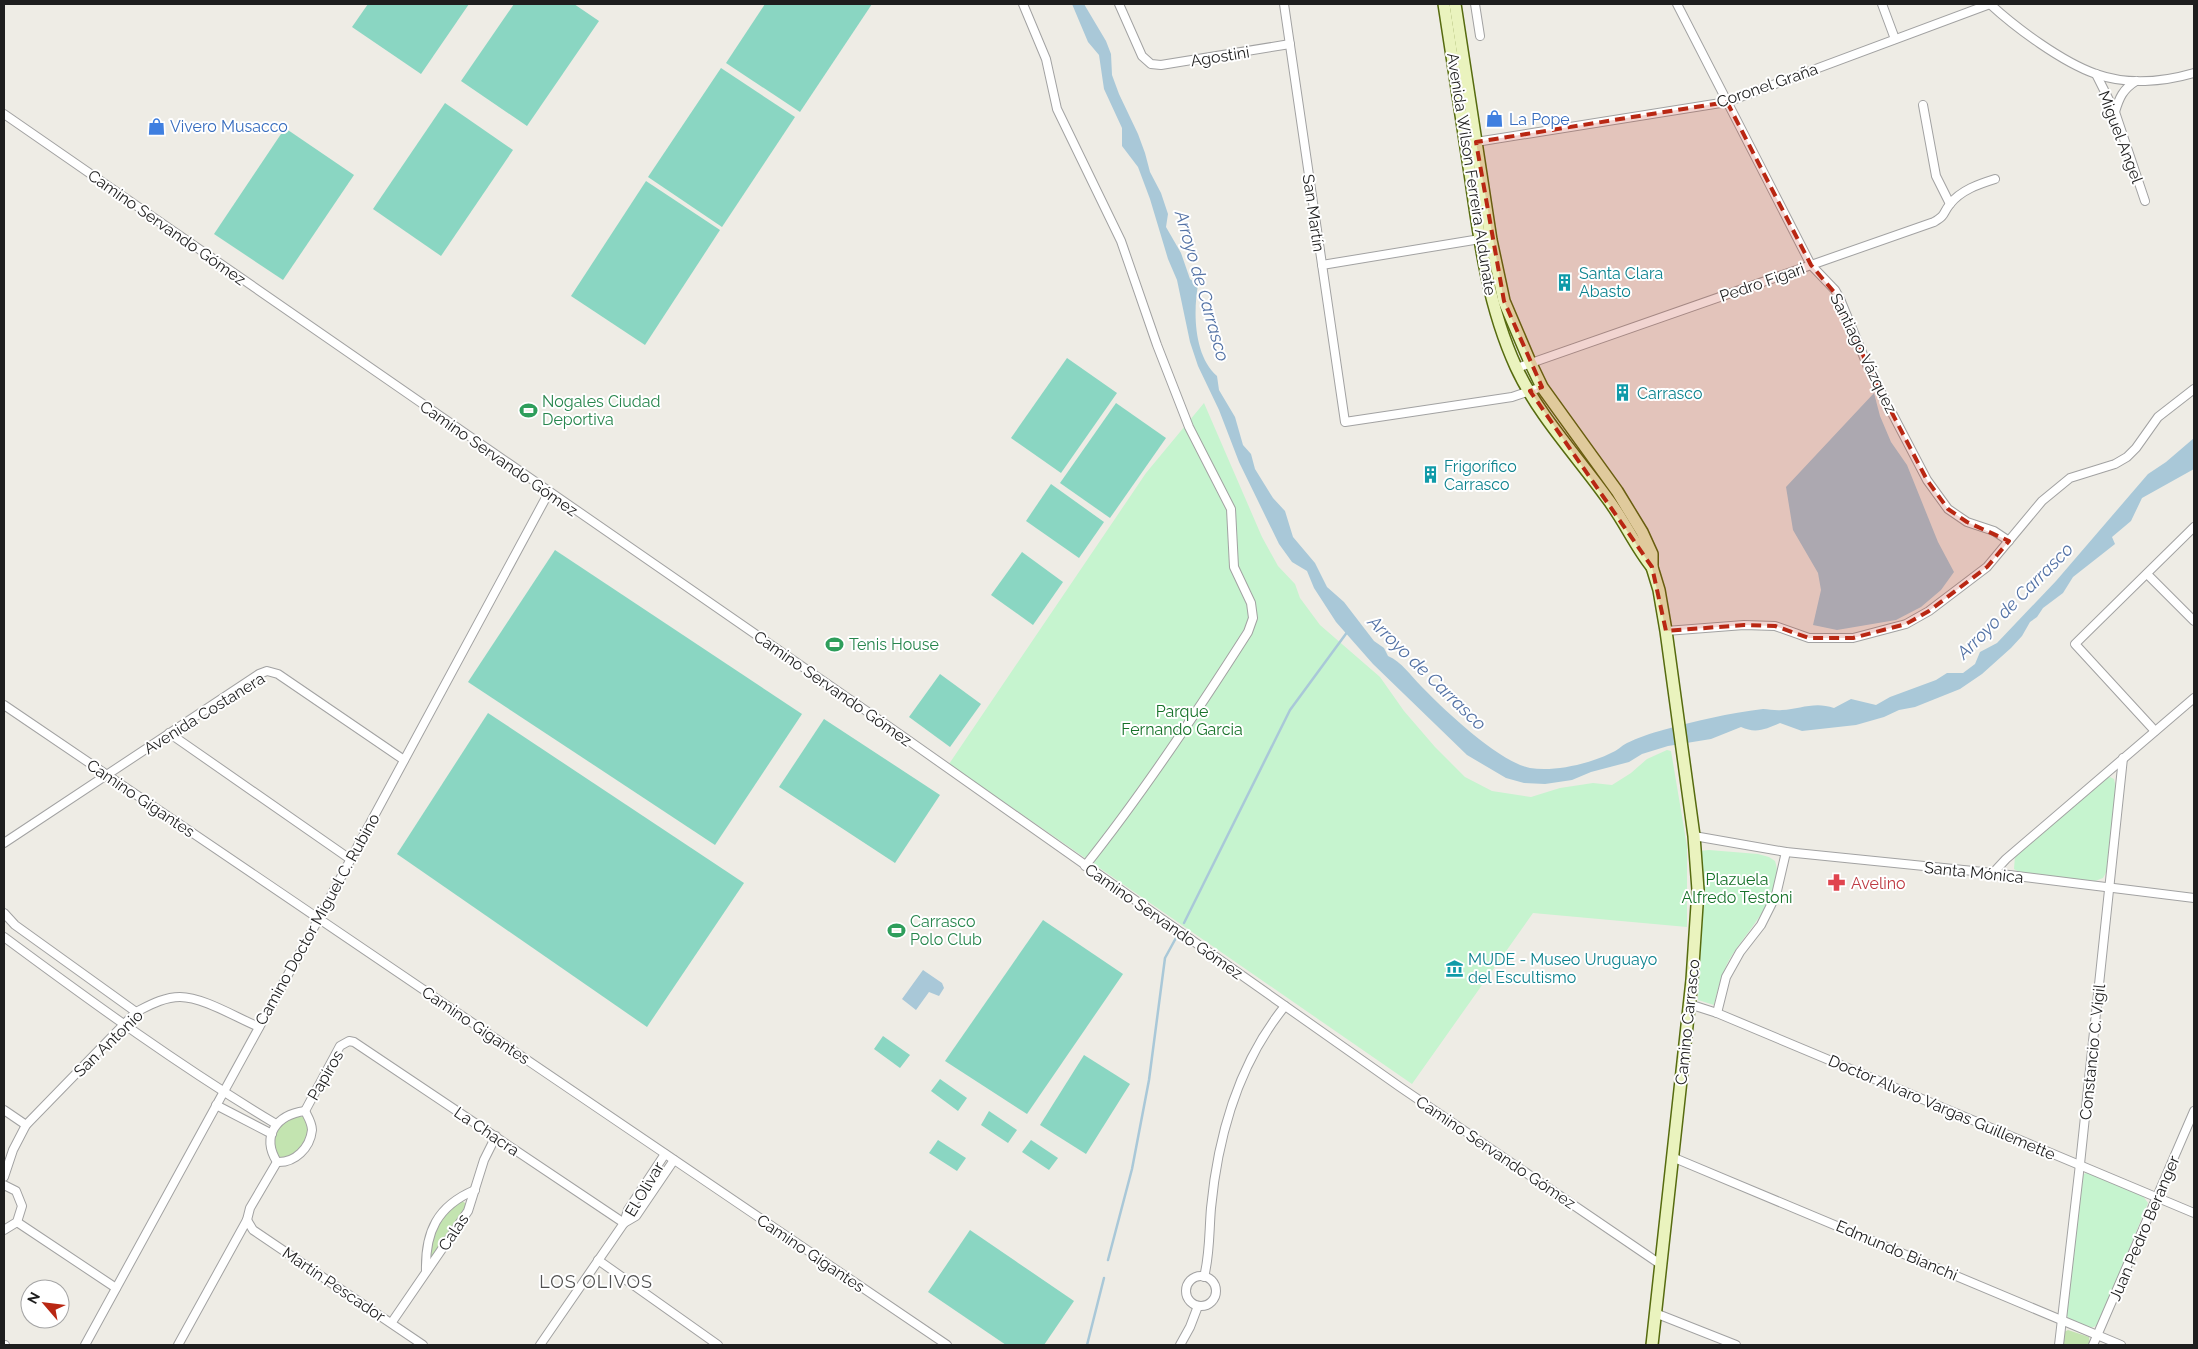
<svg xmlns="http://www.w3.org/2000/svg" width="2198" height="1349" font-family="Raleway,sans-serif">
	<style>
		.grass { fill: #c3e4b0 }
		.park { fill: #c6f4cf }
		.pitch { fill: #8ad6c2 }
		.water { fill: #a9c8d8 }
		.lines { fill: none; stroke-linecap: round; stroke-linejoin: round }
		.stream { stroke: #a9c8d8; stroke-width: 2.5 }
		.minor-casing { stroke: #a2a2a2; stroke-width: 10 }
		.secondary-casing { stroke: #566b0f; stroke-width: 14 }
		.minor { stroke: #fff; stroke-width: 8 }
		.secondary { stroke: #eaf3be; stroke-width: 11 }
		.marked { fill: #b92713; fill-opacity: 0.2; stroke: #b92713; stroke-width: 4; stroke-dasharray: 10 6; stroke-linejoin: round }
		.labels { text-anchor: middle; stroke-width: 4; stroke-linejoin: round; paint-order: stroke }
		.street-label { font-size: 16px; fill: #1e1e1e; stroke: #fff }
		.shop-label { font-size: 16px; fill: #366cbe; stroke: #fff; text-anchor: start }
		.culture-label { font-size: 16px; fill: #0d838f; stroke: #fff; text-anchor: start }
		.leisure-label { font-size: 16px; fill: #27864d; stroke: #fff; text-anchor: start }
		.park-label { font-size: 16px; fill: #167229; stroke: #fff }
		.health-label { font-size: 16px; fill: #be3a42; stroke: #fff; text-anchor: start }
		.water-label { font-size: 18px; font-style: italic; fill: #5372a5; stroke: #fff }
		.neighbourhood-label { font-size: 18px; letter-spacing: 1px; fill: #515151; stroke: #fff }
	</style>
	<rect width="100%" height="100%" fill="#eeece5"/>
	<g class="grass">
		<path d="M296,1116L304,1117C313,1130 304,1146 294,1156L280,1159C272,1150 272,1133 281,1124C284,1121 291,1118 296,1116Z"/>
		<path d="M462,1201L465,1203L467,1207L433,1257L430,1256C430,1232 442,1214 462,1201Z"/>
		<polygon points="2068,1330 2089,1337 2090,1345 2062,1345 2064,1332"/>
	</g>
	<g class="park">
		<polygon points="1204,403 1262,537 1278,566 1295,584 1300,598 1320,625 1380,677 1404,711 1435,747 1465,777 1492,791 1531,797 1560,788 1593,783 1612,785 1631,773 1647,759 1667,750 1671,751 1687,846 1687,927 1533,913 1412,1084 949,764 1146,473"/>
		<polygon points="2110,777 2114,779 2116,788 2108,869 2103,878 2095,881 2021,873 2014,869 2015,856 2106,778"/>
		<path d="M1709,850L1758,854L1769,857L1775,861C1787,895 1741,936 1727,964C1721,977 1717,991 1714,1005L1698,1000L1704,888L1700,851Z"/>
		<polygon points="2088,1172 2143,1196 2148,1203 2098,1325 2091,1328 2069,1319 2066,1314 2081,1179 2084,1174"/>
	</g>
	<g class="pitch">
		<polygon points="368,4 469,4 421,74 352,27"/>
		<polygon points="514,4 574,4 599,21 527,126 461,81"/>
		<polygon points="765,4 872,4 800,112 726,63"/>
		<polygon points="721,68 795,117 722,227 648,177"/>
		<polygon points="445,103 513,150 441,256 373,209"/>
		<polygon points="285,128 354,175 283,280 214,234"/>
		<polygon points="646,181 720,230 645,345 571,296"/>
		<polygon points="1067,358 1117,393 1061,473 1011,438"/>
		<polygon points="1116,403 1166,438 1110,518 1060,483"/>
		<polygon points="1051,484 1104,522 1079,558 1026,521"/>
		<polygon points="555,550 802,714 715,845 468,682"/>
		<polygon points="1022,552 1063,582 1033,625 991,595"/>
		<polygon points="940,674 981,704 950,747 909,717"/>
		<polygon points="488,713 744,883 647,1027 397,854"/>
		<polygon points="824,719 940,795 895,863 779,787"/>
		<polygon points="1043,920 1123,974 1027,1114 945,1061"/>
		<polygon points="883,1036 910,1055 900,1068 874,1049"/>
		<polygon points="1084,1055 1130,1084 1086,1154 1040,1125"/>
		<polygon points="940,1079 967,1098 958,1111 931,1091"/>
		<polygon points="989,1111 1017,1130 1008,1143 981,1125"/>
		<polygon points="938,1140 966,1158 957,1171 929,1153"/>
		<polygon points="1031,1140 1058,1158 1049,1170 1022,1152"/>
		<polygon points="970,1230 1074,1301 1044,1345 1006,1345 928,1292"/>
	</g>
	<g class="water">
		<path d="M1072,4H1084L1106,41L1111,54L1112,75L1119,94L1138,134L1145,153L1150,172L1161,193L1168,214L1166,227L1181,253L1190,279L1198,285C1193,313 1194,356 1217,376L1219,390L1235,417L1243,445L1251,454L1255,469L1273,498L1285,511L1293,537L1315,563L1327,587L1344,602L1374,641L1384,648L1388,656C1402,662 1410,675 1421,686C1443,709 1499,762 1530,768C1554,772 1589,764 1611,753C1617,751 1621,746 1627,743C1637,738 1652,733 1663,730C1695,721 1729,713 1763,709C1769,709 1776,711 1782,710C1800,709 1815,701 1834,708L1851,699L1876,705L1890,697L1936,680L1947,673H1963L1975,664L1980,652L1997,643L2056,581L2148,474L2166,462L2194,438V469L2142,498L2131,521L2112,537L2115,544L2073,577L2063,593L2043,608L2037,617L2030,622L2022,636L2011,648L1982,674L1960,689L1915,707L1899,710L1884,717L1856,725L1802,731L1780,723C1766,729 1756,734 1741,727L1711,739L1668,746L1642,754L1629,762L1591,772L1572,780L1545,784L1524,783L1506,778L1467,755L1373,664L1336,622L1314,588L1307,571L1292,562L1279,544L1239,462L1219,410L1198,366L1190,342L1177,280L1168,259L1150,199L1138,167L1122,146V128L1104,89L1099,55L1088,42Z"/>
		<polygon points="1874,393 1880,416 1891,442 1907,465 1938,542 1954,572 1941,590 1921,607 1896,620 1837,630 1813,625 1821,590 1818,573 1793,530 1786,487"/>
		<polygon points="923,970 942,983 944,988 939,996 929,992 916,1010 902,999"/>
	</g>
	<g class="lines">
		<g class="stream">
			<polyline points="1184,923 1290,710 1348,631"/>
			<polyline points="1108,1260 1132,1169 1149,1080 1165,958 1177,936"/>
			<polyline points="1087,1345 1104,1278"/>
		</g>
		<defs>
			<g id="minor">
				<path d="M1023,4L1046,59L1057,109L1121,241L1157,345L1189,427L1231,509L1234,567L1251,603L1253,618L1248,632C1197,712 1144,792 1085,866"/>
				<polyline points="1119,4 1142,56 1151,64 1161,65 1290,44"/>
				<polyline points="1284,4 1345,422 1512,397 1542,387"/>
				<polyline points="1475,4 1480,36"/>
				<polyline points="1677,4 1811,265 1835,290 1840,299 1868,367 1927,480 1948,509 1967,522 1994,531 2009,541"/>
				<polyline points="1882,4 1895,39"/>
				<path d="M1990,4C2016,28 2062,62 2096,74C2127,85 2163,82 2194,73"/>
				<polyline points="2096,74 2115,112 2145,201"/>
				<polyline points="1923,105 1936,176 1950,204"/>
				<path d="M2115,112C2119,98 2123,89 2136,81"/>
				<polyline points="4,114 891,728 1400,1087 1660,1264"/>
				<polyline points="1476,142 1727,102 1990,4"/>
				<polyline points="1322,265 1480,239"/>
				<path d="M1517,368L1934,222C1947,214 1942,214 1950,204C1961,190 1979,184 1995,179"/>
				<polyline points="2147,574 2194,621"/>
				<polyline points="1666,631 1744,625 1775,626 1809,638 1853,638 1906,624 1929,611 1987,567 2042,501 2070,478 2115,464 2127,457 2136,448 2158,417 2194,389"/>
				<polyline points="4,705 947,1345"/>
				<polyline points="2155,731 2075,644 2194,527"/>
				<polyline points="169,733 350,859"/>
				<polyline points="1694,836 1786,852 1993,873 2194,898"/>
				<polyline points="4,843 259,674 267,671 278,674 404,760"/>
				<polyline points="1993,873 2006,859 2194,698"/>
				<polyline points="4,913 15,925 136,1012"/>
				<path d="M4,937C93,1003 181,1067 276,1124"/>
				<polyline points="1689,1004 1717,1013 2194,1213"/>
				<polyline points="1717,1013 1726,977 1740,952 1761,925 1776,895 1786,852"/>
				<polyline points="216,1105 272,1134"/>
				<polyline points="4,1110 26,1125"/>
				<polyline points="305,1111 340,1046 349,1041 354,1042 624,1223"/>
				<polyline points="1672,1157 2121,1345"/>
				<path d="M277,1162C261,1136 276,1115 305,1111"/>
				<path d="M277,1162C295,1163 310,1148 312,1130C312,1123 308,1117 305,1111"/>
				<path d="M4,1177L13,1150L26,1125L136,1012C150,1005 164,997 180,997C203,997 237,1018 259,1027"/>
				<polyline points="4,1185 16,1191 22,1206 17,1222 4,1230"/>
				<polyline points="247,1220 253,1230 423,1345"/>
				<polyline points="17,1222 116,1288"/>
				<polyline points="624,1223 636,1216 674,1160"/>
				<polyline points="598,1260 718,1345"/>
				<path d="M426,1271C425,1232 437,1206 475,1190"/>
				<circle cx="1201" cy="1291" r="15"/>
				<path d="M1204,1277C1210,1254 1209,1231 1211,1208C1218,1135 1238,1064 1285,1006"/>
				<polyline points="1655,1313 1736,1345"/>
				<polyline points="392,1322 468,1211 484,1160 496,1136"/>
				<polyline points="4,1345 5,1345"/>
				<polyline points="85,1345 319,918 549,492"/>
				<polyline points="178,1345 247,1220 250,1208 277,1162"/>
				<polyline points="540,1345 624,1223 628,1210 665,1154"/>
				<polyline points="1180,1345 1190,1327 1198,1306"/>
				<polyline points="2059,1345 2080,1164 2123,758"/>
				<polyline points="2093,1345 2194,1111"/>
			</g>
			<g id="secondary">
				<path d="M1444,4C1453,62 1462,121 1471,180C1480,244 1489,308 1516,367C1538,415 1577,456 1607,498C1624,520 1635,546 1652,567"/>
				<polyline points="1455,4 1491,240 1504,301 1530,362 1542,387 1617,491 1642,532 1652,554 1652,567 1659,590 1666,631 1694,836 1698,890 1692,980 1652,1345"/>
			</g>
		</defs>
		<use href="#minor" class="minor-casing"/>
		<use href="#secondary" class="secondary-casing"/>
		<use href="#minor" class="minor"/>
		<use href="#secondary" class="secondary"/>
	</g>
	<path class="marked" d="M1727,102L1811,265L1840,299L1868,367L1927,480L1948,509L1967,522L2009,541L1987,567L1929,611L1906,624L1853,638H1809L1775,626L1744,625L1666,631L1652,567L1530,391L1542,387L1504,301L1476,142Z"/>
	<defs>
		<symbol id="shop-bare" viewBox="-9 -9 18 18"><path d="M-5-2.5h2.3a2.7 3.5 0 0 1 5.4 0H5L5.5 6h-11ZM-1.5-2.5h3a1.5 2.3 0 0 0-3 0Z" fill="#3f7fe0" stroke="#fff" stroke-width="2.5" paint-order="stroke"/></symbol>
		<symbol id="building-bare" viewBox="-9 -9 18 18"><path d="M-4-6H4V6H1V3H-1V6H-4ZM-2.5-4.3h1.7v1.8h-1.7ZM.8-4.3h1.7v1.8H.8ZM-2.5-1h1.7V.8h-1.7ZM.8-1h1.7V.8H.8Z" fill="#0f9aa8" stroke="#fff" stroke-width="2.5" paint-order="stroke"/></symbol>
		<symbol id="stadium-bare" viewBox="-9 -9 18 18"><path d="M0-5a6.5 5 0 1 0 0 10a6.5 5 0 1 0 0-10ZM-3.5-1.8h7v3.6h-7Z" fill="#2e9e5b" stroke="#fff" stroke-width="2.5" paint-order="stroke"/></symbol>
		<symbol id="pharmacy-bare" viewBox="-9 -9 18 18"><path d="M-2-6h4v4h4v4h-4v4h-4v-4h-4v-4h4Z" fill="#e0444e" stroke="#fff" stroke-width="2.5" paint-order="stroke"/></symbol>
		<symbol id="museum-bare" viewBox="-9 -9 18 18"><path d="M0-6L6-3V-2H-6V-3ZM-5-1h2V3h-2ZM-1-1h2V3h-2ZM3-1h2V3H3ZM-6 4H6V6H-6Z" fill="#0f9aa8" stroke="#fff" stroke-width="2.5" paint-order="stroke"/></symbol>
	</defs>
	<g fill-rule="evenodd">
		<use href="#shop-bare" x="1482" y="106" width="25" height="25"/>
		<use href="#shop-bare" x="144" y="114" width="25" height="25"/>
		<use href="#building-bare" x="1552" y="270" width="25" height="25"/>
		<use href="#building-bare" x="1610" y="380" width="25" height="25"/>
		<use href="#stadium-bare" x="516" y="398" width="25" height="25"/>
		<use href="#building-bare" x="1418" y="462" width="25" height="25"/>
		<use href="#stadium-bare" x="822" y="632" width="25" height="25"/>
		<use href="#pharmacy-bare" x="1824" y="870" width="25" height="25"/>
		<use href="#stadium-bare" x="884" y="918" width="25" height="25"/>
		<use href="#museum-bare" x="1442" y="956" width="25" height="25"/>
	</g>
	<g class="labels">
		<g class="street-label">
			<text transform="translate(1220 56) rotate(-9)" y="6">Agostini</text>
			<text transform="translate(1767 85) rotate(-19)" y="6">Coronel Graña</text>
			<text transform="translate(2121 137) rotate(69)" y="6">Miguel Angel</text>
			<text transform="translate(1472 174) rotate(81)" y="6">Avenida Wilson Ferreira Aldunate</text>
			<text transform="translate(1314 213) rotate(82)" y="6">San Martín</text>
			<text transform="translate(167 227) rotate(35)" y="6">Camino Servando Gómez</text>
			<text transform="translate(1762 282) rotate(-19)" y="6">Pedro Figari</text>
			<text transform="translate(1864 353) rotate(64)" y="6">Santiago Vázquez</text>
			<text transform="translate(499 458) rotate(35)" y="6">Camino Servando Gómez</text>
			<text transform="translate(833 688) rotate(35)" y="6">Camino Servando Gómez</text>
			<text transform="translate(204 713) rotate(-32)" y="6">Avenida Costanera</text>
			<text transform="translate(141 798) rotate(34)" y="6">Camino Gigantes</text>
			<text transform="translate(1974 872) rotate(6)" y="6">Santa Mónica</text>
			<text transform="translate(317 919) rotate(-61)" y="6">Camino Doctor Miguel C. Rubino</text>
			<text transform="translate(1164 921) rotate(35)" y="6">Camino Servando Gómez</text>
			<text transform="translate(1687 1022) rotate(-84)" y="6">Camino Carrasco</text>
			<text transform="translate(476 1025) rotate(34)" y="6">Camino Gigantes</text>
			<text transform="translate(108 1043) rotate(-44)" y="6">San Antonio</text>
			<text transform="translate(2092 1052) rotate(-84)" y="6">Constancio C. Vigil</text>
			<text transform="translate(325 1075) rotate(-60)" y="6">Papiros</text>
			<text transform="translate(1942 1107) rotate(23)" y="6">Doctor Alvaro Vargas Guillemette</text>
			<text transform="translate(487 1131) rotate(34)" y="6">La Chacra</text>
			<text transform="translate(1496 1152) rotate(34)" y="6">Camino Servando Gómez</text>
			<text transform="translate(644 1189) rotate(-59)" y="6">El Olivar</text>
			<text transform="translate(2144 1228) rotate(-67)" y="6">Juan Pedro Beranger</text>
			<text transform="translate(453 1232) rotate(-56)" y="6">Calas</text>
			<text transform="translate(1897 1250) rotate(23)" y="6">Edmundo Bianchi</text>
			<text transform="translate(811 1253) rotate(34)" y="6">Camino Gigantes</text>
			<text transform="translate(334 1284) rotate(34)" y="6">Martín Pescador</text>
		</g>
		<g class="shop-label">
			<text x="1509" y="125">La Pope</text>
			<text x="170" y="132">Vivero Musacco</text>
		</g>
		<g class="culture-label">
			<text x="1579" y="279">Santa Clara<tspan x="1579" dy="18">Abasto</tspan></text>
			<text x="1637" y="399">Carrasco</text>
			<text x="1444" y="472">Frigorífico<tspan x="1444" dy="18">Carrasco</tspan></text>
			<text x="1468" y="965">MUDE - Museo Uruguayo<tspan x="1468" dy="18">del Escultismo</tspan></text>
		</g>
		<g class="leisure-label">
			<text x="542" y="407">Nogales Ciudad<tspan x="542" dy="18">Deportiva</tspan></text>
			<text x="849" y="650">Tenis House</text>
			<text x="910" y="927">Carrasco<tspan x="910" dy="18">Polo Club</tspan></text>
		</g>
		<g class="park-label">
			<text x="1182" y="717">Parque<tspan x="1182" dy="18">Fernando Garcia</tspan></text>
			<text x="1737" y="885">Plazuela<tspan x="1737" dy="18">Alfredo Testoni</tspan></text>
		</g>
		<g class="health-label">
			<text x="1851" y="889">Avelino</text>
		</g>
		<g class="water-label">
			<text transform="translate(1202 286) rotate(74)" y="6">Arroyo de Carrasco</text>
			<text transform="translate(2015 601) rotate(-45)" y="6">Arroyo de Carrasco</text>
			<text transform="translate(1427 673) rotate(44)" y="6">Arroyo de Carrasco</text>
		</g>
		<g class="neighbourhood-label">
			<text x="596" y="1288">LOS OLIVOS</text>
		</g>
	</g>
	<rect width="2198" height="1349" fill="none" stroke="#1e1e1e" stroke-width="10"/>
	<g transform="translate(45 1304) rotate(298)"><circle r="24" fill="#ffffff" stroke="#a5a5a5"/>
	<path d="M0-4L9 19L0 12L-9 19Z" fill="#b92713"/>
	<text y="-8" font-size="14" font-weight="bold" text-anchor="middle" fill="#1e1e1e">N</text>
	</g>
</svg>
